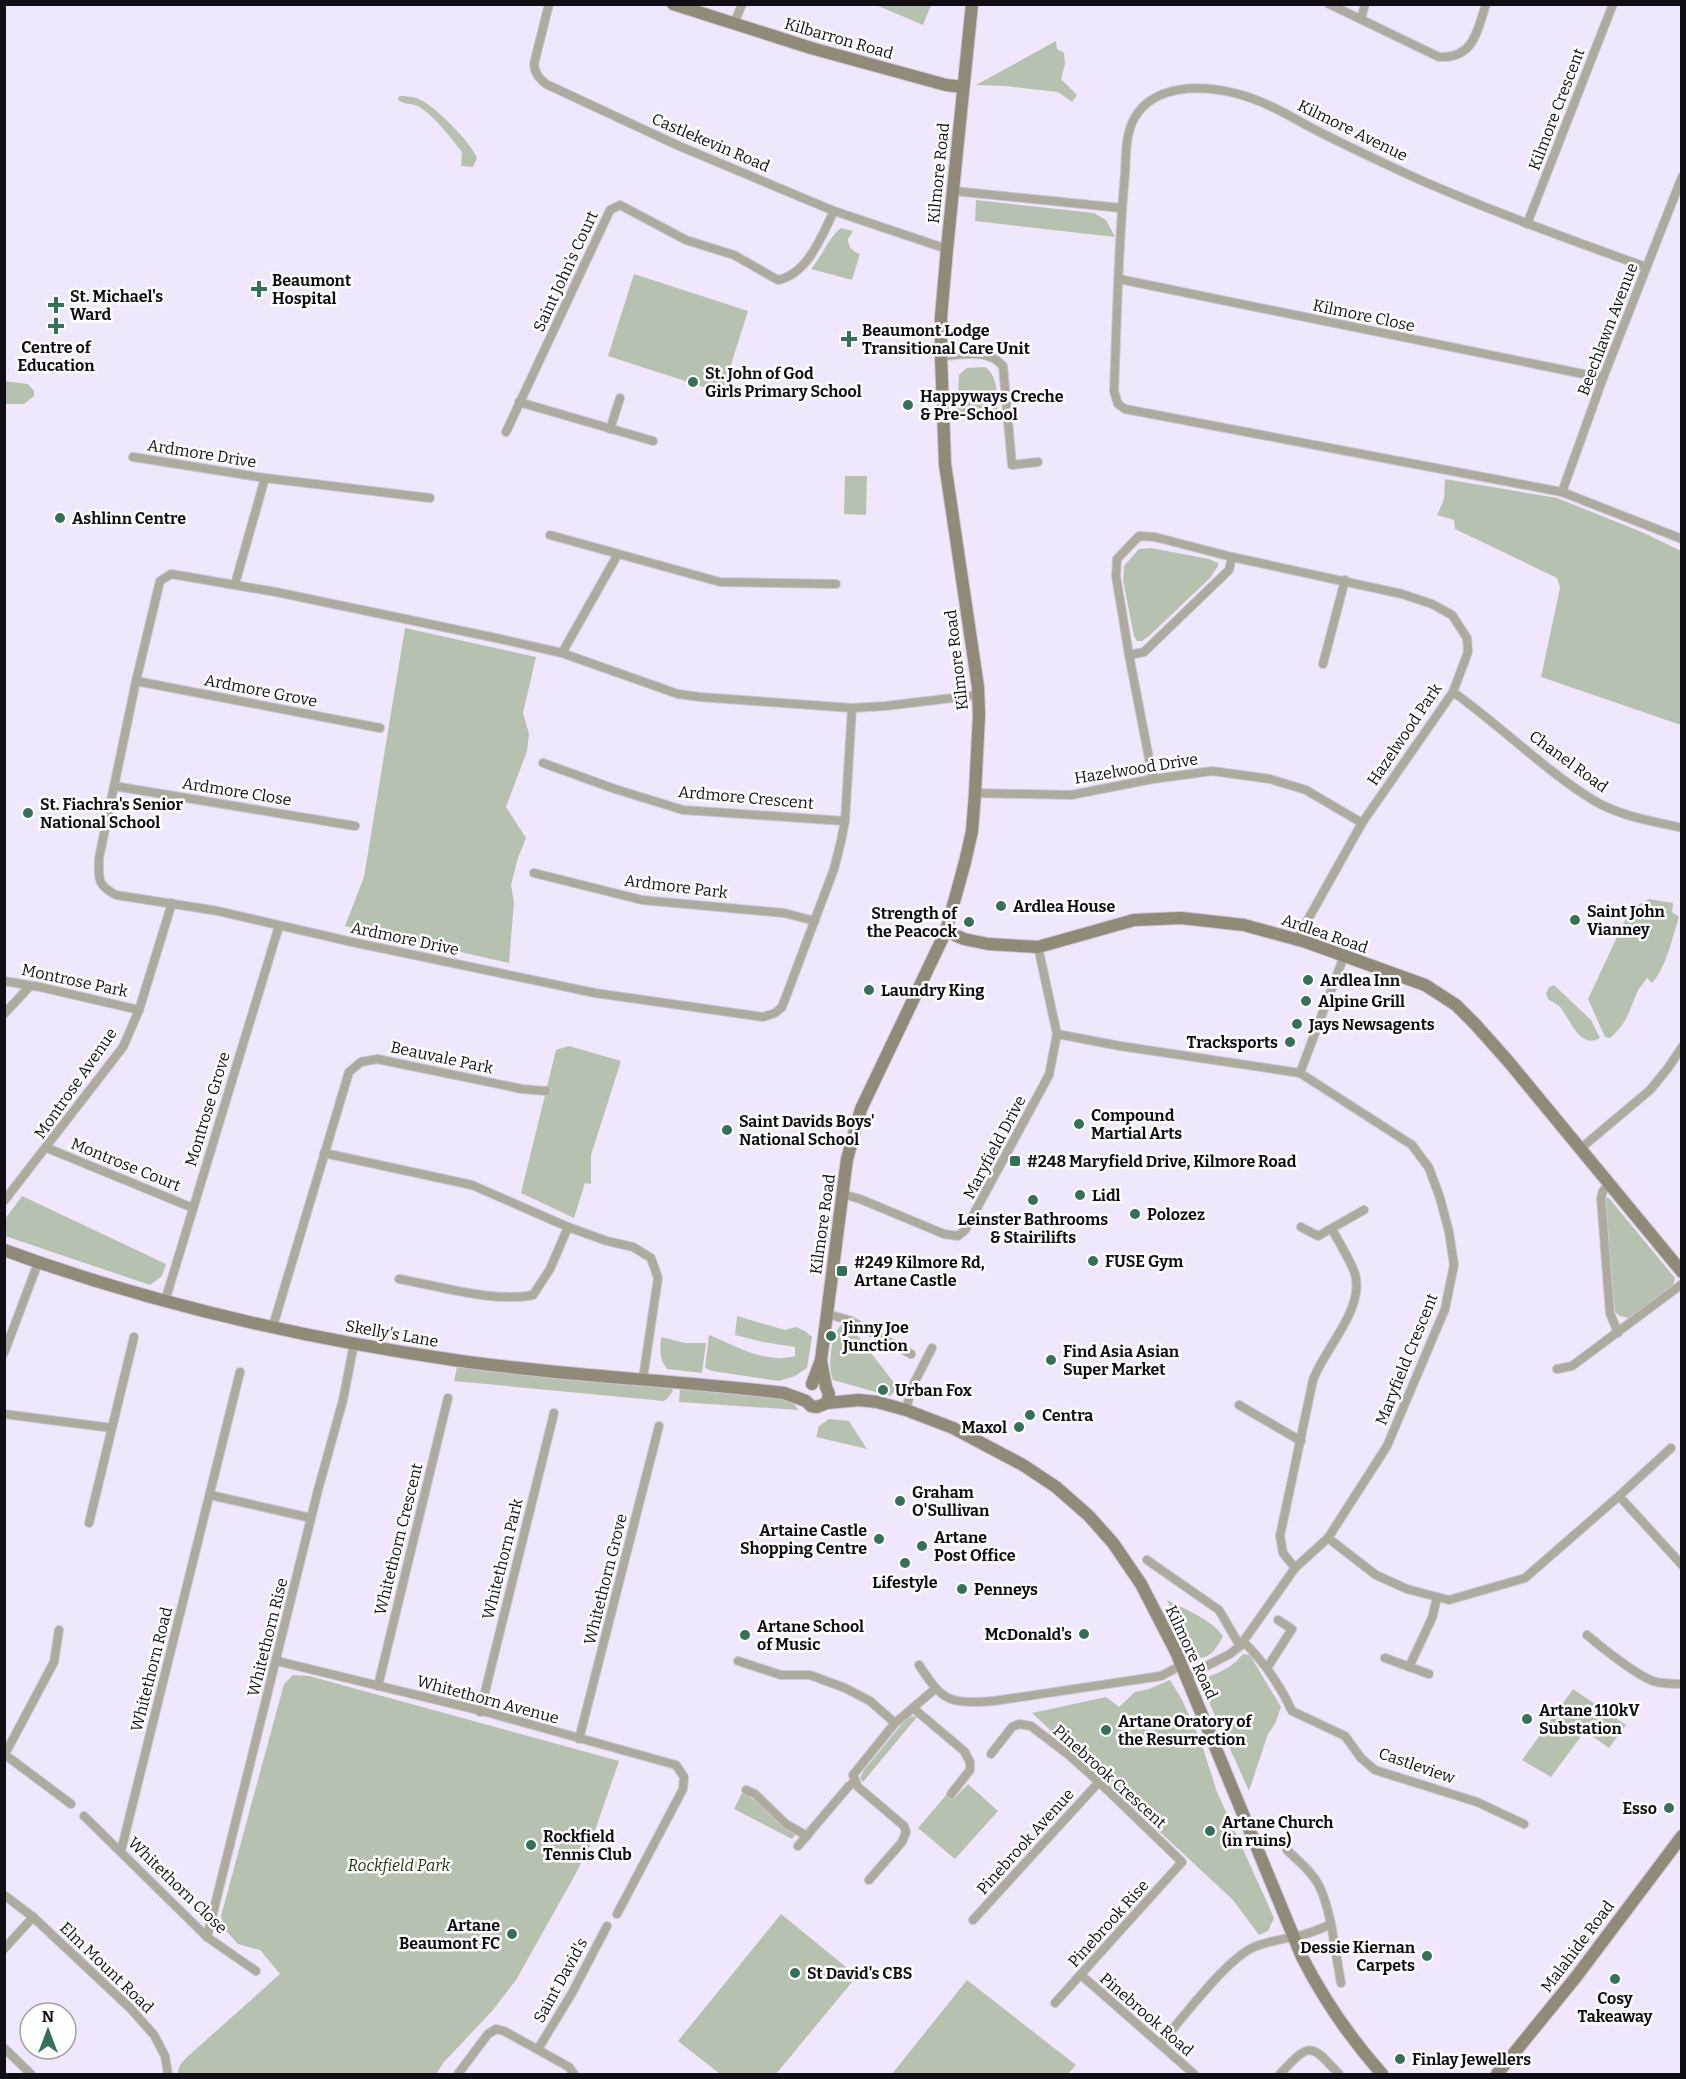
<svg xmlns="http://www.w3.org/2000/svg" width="1686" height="2079" font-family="Bitter,serif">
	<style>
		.green { fill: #b7c1b0 }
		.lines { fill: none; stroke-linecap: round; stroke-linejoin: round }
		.street-casing { stroke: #ccc4d7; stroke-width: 10 }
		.secondary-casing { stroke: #ccc4d7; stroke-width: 14 }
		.street { stroke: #aeaa9d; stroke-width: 8 }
		.secondary { stroke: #918a78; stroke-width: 12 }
		.poi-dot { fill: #367059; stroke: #fff; stroke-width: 2 }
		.labels { text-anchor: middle; stroke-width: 5; stroke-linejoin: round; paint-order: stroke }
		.street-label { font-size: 16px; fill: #110d15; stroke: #fff }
		.poi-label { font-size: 16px; font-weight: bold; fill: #110d15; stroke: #fff; text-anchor: start }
		.park-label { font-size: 16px; font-style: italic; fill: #1c3309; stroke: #fff }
	</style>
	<rect width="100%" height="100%" fill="#f0e7fc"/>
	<g class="green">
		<polygon points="876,5 931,5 923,25"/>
		<polygon points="1056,41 1057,49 1064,53 1065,64 1061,79 1077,95 1072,102 1058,92 1006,86 976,85"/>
		<path d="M399,96C409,96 418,97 426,103C440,112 472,144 477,158L473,167L461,166L462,152C450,137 437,119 421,108C414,103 405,105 398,100Z"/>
		<polygon points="976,200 1094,213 1106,220 1115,237 975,221"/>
		<path d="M841,228L853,231L848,239C849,248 852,251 860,254L852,280L811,269C820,259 832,233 841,228Z"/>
		<polygon points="634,274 748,311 722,393 608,356"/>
		<path d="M985,367C999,376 997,400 998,414L957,417L959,375L967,368Z"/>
		<polygon points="4,381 28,384 34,391 34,396 24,404 5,404"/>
		<polygon points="845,476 867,476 866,515 844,514"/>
		<polygon points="1445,479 1557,498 1644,533 1681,551 1681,725 1541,677 1560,588 1557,578 1455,529 1454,520 1437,515 1444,499"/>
		<polygon points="1151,548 1209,559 1218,563 1218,566 1210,578 1149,636 1142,641 1137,641 1134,636 1123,580 1124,566 1139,549"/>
		<polygon points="405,628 536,657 523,713 529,734 527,751 506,807 526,838 518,858 511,885 514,902 509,963 345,926 364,877"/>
		<path d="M1649,899L1673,903L1672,912L1679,917C1672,938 1667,966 1652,983L1647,978C1643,984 1638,989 1636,995C1628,1014 1627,1023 1610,1038L1605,1037L1588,999L1625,920L1636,906Z"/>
		<path d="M1554,985L1591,1020L1600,1038C1580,1050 1570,1019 1560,1007C1557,1004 1551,1001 1548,999L1546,993L1549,987Z"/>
		<polygon points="569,1046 621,1061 591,1155 591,1184 585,1183 574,1218 521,1193 556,1050"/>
		<polygon points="22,1196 166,1264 162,1276 150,1285 5,1236 5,1219"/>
		<polygon points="1608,1197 1675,1278 1673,1285 1629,1318 1620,1316 1615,1312 1605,1199"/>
		<path d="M737,1316L785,1330L796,1327L805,1331L812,1337L807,1368L795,1376L779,1381L712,1371L705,1368L709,1335C736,1346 765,1364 795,1356V1347L763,1342L735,1335Z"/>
		<path d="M843,1323H848L898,1388L890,1396L833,1380C827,1366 831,1332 843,1323Z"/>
		<path d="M661,1337L685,1343H706L702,1373L667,1369C659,1359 660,1349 661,1337Z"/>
		<polygon points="457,1367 552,1378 671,1387 673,1391 667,1399 664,1401 454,1381"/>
		<polygon points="680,1389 779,1397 792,1402 799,1410 679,1402"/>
		<polygon points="829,1419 849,1421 867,1449 816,1437 819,1426"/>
		<path d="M1167,1600C1186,1610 1211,1619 1223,1636C1217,1649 1207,1663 1192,1656Z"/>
		<path d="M1243,1654L1250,1655L1281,1707L1275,1724L1268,1734L1249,1791L1203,1689L1207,1677C1222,1672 1233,1666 1243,1654Z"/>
		<polygon points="293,1675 309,1676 619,1761 590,1845 575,1875 516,1980 493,2010 444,2062 436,2074 177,2074 180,2065 186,2058 280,1974 260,1950 238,1944 226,1931 221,1916 284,1684"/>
		<polygon points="1170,1680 1181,1698 1200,1739 1217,1792 1274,1918 1268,1931 1259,1935 1233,1900 1032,1713 1106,1697 1119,1707 1135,1692 1149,1689"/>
		<polygon points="1573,1689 1626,1725 1609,1748 1585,1731 1551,1777 1522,1760"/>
		<polygon points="911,1716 917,1717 863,1782 860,1778 864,1770 906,1719"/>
		<polygon points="968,1784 998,1811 955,1859 918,1828 948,1793 954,1798"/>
		<path d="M742,1793C757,1799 767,1813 779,1824C784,1828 790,1830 795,1835L792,1839L734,1809Z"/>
		<polygon points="781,1914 857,1976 776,2074 720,2074 678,2041"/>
		<polygon points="967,1980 1076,2065 1068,2074 892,2074"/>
	</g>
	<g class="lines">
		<defs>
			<g id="street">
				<path d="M549,4L534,64C535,74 539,78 546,84L679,146L834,211L947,249"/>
				<path d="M1329,4L1439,57C1474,59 1477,31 1486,4"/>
				<polyline points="1361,19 1365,4"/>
				<polyline points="734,24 742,4"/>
				<polyline points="954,191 1121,208"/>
				<polyline points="1527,224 1613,4"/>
				<path d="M1646,267C1570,240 1493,212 1418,179C1381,162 1344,145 1308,126C1285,113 1260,99 1234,93C1201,85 1155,84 1135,117C1125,134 1126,156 1125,174C1118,246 1117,319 1114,391L1118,404L1125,409L1562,492L1682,539"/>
				<polyline points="1119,279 1603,378"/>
				<path d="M941,356C964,355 987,348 1003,366L1012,465L1038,462"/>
				<polyline points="519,402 653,441"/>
				<polyline points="610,429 620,398"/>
				<path d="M506,432L610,210L620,205L686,240L734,255L778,280C808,274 822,235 834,211"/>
				<polyline points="133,457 265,478 430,498"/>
				<polyline points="1562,492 1603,378 1682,177"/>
				<polyline points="550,535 720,582 836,584"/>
				<polyline points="235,584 265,478"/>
				<polyline points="562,653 618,554"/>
				<polyline points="1129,655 1144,652 1229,570 1232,557"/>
				<polyline points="1323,664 1345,580"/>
				<polyline points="136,681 380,728"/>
				<path d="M1453,692C1501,726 1543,769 1593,800C1619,816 1652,821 1682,828"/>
				<path d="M852,708L845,821L841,841L834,869L782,1007L775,1013L763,1017L595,993L352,942L218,911L116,895C96,884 99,879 99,858L136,681L160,581L171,574L276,592L496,638L562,653L678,694L700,697L852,708L885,706L978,695"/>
				<polyline points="543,763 615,789 683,810 845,821"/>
				<polyline points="1153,779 1129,655 1116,576 1117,559 1139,536 1155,537 1232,557 1402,594 1432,604 1452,615 1467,638 1468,652 1453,692 1362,823 1297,939"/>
				<polyline points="114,786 355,826"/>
				<polyline points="975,793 1071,795 1153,779 1212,771 1270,779 1306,790 1362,823"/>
				<polyline points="534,873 642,900 784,913 815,921"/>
				<polyline points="4,981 40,987 139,1010"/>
				<polyline points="4,1014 30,986"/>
				<polyline points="1057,1034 1120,1046 1300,1073 1412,1145 1429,1168 1440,1198 1449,1232 1454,1265 1445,1309 1387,1446 1328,1538 1295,1568 1240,1646 1230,1654 1187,1676"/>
				<polyline points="1300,1073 1344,956"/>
				<polyline points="47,1148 193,1208"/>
				<polyline points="1580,1149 1650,1090 1668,1068 1682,1047"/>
				<polyline points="324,1153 472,1185 568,1227 607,1241 633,1247 651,1258 658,1278 643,1378"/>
				<polyline points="1609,1184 1603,1191 1601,1198 1610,1313 1618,1333"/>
				<polyline points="842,1194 860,1199 944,1234 958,1236 965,1230 1049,1075 1057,1034 1038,947"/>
				<polyline points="4,1201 123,1047 139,1010 172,903"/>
				<polyline points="1301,1227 1318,1236 1364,1210"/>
				<path d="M399,1279C439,1286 494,1303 533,1295L550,1269L568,1227"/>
				<polyline points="165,1301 279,926"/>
				<polyline points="827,1314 849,1320 911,1354"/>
				<polyline points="273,1326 349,1072 361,1062 377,1059 522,1089 546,1091"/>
				<polyline points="4,1353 38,1263"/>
				<polyline points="1557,1369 1572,1366 1682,1284"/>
				<polyline points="1239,1405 1301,1441"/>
				<polyline points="906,1410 911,1389 932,1348"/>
				<polyline points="4,1414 112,1428"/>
				<polyline points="210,1495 311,1518"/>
				<polyline points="1619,1496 1671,1448"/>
				<polyline points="89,1523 134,1337"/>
				<polyline points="1328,1538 1376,1575 1407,1589 1449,1600 1525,1578 1619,1496 1682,1565"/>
				<polyline points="1147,1560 1219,1610 1240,1646"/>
				<path d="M1295,1568L1283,1553L1280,1536L1313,1380C1324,1349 1365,1309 1355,1274C1350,1259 1339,1243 1332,1229"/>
				<path d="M1587,1635C1602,1648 1635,1674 1653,1681C1662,1684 1672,1684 1682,1684"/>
				<path d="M1243,1641C1264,1662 1280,1685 1292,1711L1345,1736L1361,1758L1375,1770L1477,1802L1524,1824"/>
				<polyline points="1385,1658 1429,1674"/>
				<polyline points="277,1661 486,1712 676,1765 684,1777 683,1789 617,1914"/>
				<polyline points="738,1661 781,1675 810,1675 845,1688 870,1701 895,1723"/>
				<path d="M919,1665C943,1702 949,1704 994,1701L1161,1676L1182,1665"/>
				<polyline points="1409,1667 1432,1618 1437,1598"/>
				<polyline points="1267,1668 1292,1629 1278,1620"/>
				<polyline points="378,1686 448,1398"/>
				<polyline points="913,1708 964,1751 970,1762 970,1770 951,1794"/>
				<polyline points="480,1712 554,1413"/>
				<polyline points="579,1739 659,1426"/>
				<polyline points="4,1754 71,1804"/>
				<polyline points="5,1754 54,1662 59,1630"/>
				<polyline points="991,1754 1012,1727 1019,1724 1031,1726 1070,1756 1099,1782 1182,1862 1055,2003"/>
				<polyline points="746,1790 755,1794 786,1824 807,1836"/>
				<polyline points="84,1816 207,1937 256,1971"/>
				<polyline points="798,1846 848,1787 854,1782"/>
				<path d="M1287,1850C1318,1879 1322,1883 1331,1924"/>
				<polyline points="121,1851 240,1372"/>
				<polyline points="869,1880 902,1842 906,1832 904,1826 858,1787 853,1775 895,1723 935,1689"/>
				<polyline points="4,1895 33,1917 130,2008 154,2035 165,2056 168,2074"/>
				<polyline points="973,1920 1099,1782"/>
				<polyline points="207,1937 318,1490 343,1400 354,1344"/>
				<polyline points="4,1949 33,1917"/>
				<polyline points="1081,1975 1194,2074"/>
				<path d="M1160,2044C1182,2019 1225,1961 1252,1948C1269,1940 1287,1939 1305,1934C1314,1932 1322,1928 1331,1924L1341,1983"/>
				<polyline points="4,2048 31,2074"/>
				<polyline points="538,2049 572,1993 607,1926"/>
				<polyline points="458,2074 488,2034 496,2029 504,2031 569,2067 574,2074"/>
				<path d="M1280,2074C1310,2042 1310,2043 1339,2074"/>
			</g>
			<g id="secondary">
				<polyline points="673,4 811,48 946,85 963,87"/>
				<polyline points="946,931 964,939 988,944 1038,947 1134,920 1181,918 1244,925 1306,942 1425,985 1456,1005 1475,1024 1508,1061 1682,1272"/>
				<path d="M4,1250C149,1303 302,1338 454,1360C563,1376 674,1380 784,1393L806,1401L811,1406L817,1407L827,1403L859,1400L877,1402L906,1410L953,1428L1023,1465L1056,1487L1089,1516L1113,1543L1141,1584L1176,1652L1302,1957C1324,2000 1350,2038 1382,2074"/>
				<polyline points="821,1361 826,1387 829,1394 827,1403"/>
				<polyline points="812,1384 821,1360 847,1159 861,1109 946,931 965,862 972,831 975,793 979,715 978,687 945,464 941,356 941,317 947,249 972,4"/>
				<polyline points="1497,2074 1576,1977 1682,1836"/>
			</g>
		</defs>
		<use href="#street" class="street-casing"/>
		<use href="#secondary" class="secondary-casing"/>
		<use href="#street" class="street"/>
		<use href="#secondary" class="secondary"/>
	</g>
	<g class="poi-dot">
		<path d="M256 280h6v6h6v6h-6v6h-6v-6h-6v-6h6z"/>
		<path d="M53 296h6v6h6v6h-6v6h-6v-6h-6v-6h6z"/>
		<path d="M53 317h6v6h6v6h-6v6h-6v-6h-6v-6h6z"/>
		<path d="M846 330h6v6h6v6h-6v6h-6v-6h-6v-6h6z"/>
		<circle cx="693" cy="382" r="6"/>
		<circle cx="908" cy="405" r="6"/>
		<circle cx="60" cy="518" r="6"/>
		<circle cx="28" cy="813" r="6"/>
		<circle cx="1001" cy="906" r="6"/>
		<circle cx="1575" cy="920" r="6"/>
		<circle cx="969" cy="922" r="6"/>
		<circle cx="1308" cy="980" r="6"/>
		<circle cx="869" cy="990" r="6"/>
		<circle cx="1306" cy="1001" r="6"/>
		<circle cx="1297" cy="1024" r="6"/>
		<circle cx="1290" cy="1042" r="6"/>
		<circle cx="1079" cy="1124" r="6"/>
		<circle cx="727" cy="1130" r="6"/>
		<rect x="1009" y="1155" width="12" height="12" rx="3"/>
		<circle cx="1080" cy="1195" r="6"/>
		<circle cx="1033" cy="1200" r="6"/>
		<circle cx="1135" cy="1214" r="6"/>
		<circle cx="1093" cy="1261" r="6"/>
		<rect x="836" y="1265" width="12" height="12" rx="3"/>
		<circle cx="831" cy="1336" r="6"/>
		<circle cx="1051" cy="1360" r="6"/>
		<circle cx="883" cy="1390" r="6"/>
		<circle cx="1030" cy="1415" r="6"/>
		<circle cx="1019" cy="1427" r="6"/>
		<circle cx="900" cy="1501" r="6"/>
		<circle cx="879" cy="1539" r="6"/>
		<circle cx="922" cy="1546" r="6"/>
		<circle cx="905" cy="1563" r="6"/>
		<circle cx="962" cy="1589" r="6"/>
		<circle cx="1084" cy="1634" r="6"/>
		<circle cx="745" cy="1635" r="6"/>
		<circle cx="1527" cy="1719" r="6"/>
		<circle cx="1106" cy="1730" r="6"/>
		<circle cx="1669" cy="1808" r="6"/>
		<circle cx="1210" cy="1831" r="6"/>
		<circle cx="531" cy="1845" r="6"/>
		<circle cx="512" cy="1934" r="6"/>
		<circle cx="1427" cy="1956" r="6"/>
		<circle cx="795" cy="1973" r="6"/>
		<circle cx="1615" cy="1979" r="6"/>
		<circle cx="1400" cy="2059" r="6"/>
	</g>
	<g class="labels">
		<g class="street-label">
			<text transform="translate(839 38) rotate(16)" y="6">Kilbarron Road</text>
			<text transform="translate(1556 109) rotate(-69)" y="6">Kilmore Crescent</text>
			<text transform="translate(1353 130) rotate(26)" y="6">Kilmore Avenue</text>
			<text transform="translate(711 142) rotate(23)" y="6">Castlekevin Road</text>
			<text transform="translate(938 173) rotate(-84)" y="6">Kilmore Road</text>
			<text transform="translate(565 271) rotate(-65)" y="6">Saint John's Court</text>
			<text transform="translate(1364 315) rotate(12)" y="6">Kilmore Close</text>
			<text transform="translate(1607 329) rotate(-69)" y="6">Beechlawn Avenue</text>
			<text transform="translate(202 453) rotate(9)" y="6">Ardmore Drive</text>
			<text transform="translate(956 660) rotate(-97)" y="6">Kilmore Road</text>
			<text transform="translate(261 690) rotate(11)" y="6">Ardmore Grove</text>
			<text transform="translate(1404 734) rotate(-56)" y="6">Hazelwood Park</text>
			<text transform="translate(1569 761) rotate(36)" y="6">Chanel Road</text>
			<text transform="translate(1136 768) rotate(-9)" y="6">Hazelwood Drive</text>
			<text transform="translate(237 791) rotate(9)" y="6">Ardmore Close</text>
			<text transform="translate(746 797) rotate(5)" y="6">Ardmore Crescent</text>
			<text transform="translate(676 886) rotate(7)" y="6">Ardmore Park</text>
			<text transform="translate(1325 933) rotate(19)" y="6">Ardlea Road</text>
			<text transform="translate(405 938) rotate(12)" y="6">Ardmore Drive</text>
			<text transform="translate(75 980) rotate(12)" y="6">Montrose Park</text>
			<text transform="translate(442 1057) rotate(12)" y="6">Beauvale Park</text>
			<text transform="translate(75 1083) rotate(-55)" y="6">Montrose Avenue</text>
			<text transform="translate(207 1109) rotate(-73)" y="6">Montrose Grove</text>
			<text transform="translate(994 1147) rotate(-62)" y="6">Maryfield Drive</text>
			<text transform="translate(126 1164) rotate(22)" y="6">Montrose Court</text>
			<text transform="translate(822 1224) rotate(-82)" y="6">Kilmore Road</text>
			<text transform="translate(392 1333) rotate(10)" y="6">Skelly's Lane</text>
			<text transform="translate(1406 1359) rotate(-68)" y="6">Maryfield Crescent</text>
			<text transform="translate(398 1539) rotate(-76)" y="6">Whitethorn Crescent</text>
			<text transform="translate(502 1559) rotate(-76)" y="6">Whitethorn Park</text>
			<text transform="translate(605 1579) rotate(-76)" y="6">Whitethorn Grove</text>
			<text transform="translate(267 1637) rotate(-76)" y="6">Whitethorn Rise</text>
			<text transform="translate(1192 1652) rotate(65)" y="6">Kilmore Road</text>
			<text transform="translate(151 1669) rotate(-76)" y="6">Whitethorn Road</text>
			<text transform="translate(488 1699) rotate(15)" y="6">Whitethorn Avenue</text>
			<text transform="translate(1417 1765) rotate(19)" y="6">Castleview</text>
			<text transform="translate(1110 1776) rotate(42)" y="6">Pinebrook Crescent</text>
			<text transform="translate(1025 1841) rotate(-48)" y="6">Pinebrook Avenue</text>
			<text transform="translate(178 1885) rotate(44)" y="6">Whitethorn Close</text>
			<text transform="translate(1108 1923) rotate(-48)" y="6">Pinebrook Rise</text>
			<text transform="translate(1577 1946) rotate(-53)" y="6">Malahide Road</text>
			<text transform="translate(107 1967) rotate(44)" y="6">Elm Mount Road</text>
			<text transform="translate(560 1980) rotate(-61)" y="6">Saint David's</text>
			<text transform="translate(1147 2014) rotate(41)" y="6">Pinebrook Road</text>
		</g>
		<g class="poi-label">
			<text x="272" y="286">Beaumont<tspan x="272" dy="18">Hospital</tspan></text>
			<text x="70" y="302">St. Michael's<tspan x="70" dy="18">Ward</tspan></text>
			<text x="862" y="336">Beaumont Lodge<tspan x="862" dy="18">Transitional Care Unit</tspan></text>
			<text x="56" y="353" text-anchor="middle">Centre of<tspan x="56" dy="18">Education</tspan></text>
			<text x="705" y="379">St. John of God<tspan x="705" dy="18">Girls Primary School</tspan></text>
			<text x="920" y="402">Happyways Creche<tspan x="920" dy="18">&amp; Pre-School</tspan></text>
			<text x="72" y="524">Ashlinn Centre</text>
			<text x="40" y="810">St. Fiachra's Senior<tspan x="40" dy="18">National School</tspan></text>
			<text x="1013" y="912">Ardlea House</text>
			<text x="1587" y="917">Saint John<tspan x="1587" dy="18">Vianney</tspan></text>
			<text x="957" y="919" text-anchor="end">Strength of<tspan x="957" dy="18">the Peacock</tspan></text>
			<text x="1320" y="986">Ardlea Inn</text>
			<text x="881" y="996">Laundry King</text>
			<text x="1318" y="1007">Alpine Grill</text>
			<text x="1309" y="1030">Jays Newsagents</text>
			<text x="1278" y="1048" text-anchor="end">Tracksports</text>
			<text x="1091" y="1121">Compound<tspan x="1091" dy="18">Martial Arts</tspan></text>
			<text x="739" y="1127">Saint Davids Boys'<tspan x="739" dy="18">National School</tspan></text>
			<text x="1027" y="1167">#248 Maryfield Drive, Kilmore Road</text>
			<text x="1092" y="1201">Lidl</text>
			<text x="1147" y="1220">Polozez</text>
			<text x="1033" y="1225" text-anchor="middle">Leinster Bathrooms<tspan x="1033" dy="18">&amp; Stairilifts</tspan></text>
			<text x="1105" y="1267">FUSE Gym</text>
			<text x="854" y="1268">#249 Kilmore Rd,<tspan x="854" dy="18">Artane Castle</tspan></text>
			<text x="843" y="1333">Jinny Joe<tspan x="843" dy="18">Junction</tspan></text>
			<text x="1063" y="1357">Find Asia Asian<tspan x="1063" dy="18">Super Market</tspan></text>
			<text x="895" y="1396">Urban Fox</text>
			<text x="1042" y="1421">Centra</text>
			<text x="1007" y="1433" text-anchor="end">Maxol</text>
			<text x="912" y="1498">Graham<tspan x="912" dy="18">O'Sullivan</tspan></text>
			<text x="867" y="1536" text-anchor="end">Artaine Castle<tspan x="867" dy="18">Shopping Centre</tspan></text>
			<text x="934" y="1543">Artane<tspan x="934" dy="18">Post Office</tspan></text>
			<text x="905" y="1588" text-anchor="middle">Lifestyle</text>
			<text x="974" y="1595">Penneys</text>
			<text x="757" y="1632">Artane School<tspan x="757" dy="18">of Music</tspan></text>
			<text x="1072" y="1640" text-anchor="end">McDonald's</text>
			<text x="1539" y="1716">Artane 110kV<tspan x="1539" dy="18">Substation</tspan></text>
			<text x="1118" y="1727">Artane Oratory of<tspan x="1118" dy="18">the Resurrection</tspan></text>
			<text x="1657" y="1814" text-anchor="end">Esso</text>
			<text x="1222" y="1828">Artane Church<tspan x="1222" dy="18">(in ruins)</tspan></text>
			<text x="543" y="1842">Rockfield<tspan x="543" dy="18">Tennis Club</tspan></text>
			<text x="500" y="1931" text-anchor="end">Artane<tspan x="500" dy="18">Beaumont FC</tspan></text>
			<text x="1415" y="1953" text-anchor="end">Dessie Kiernan<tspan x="1415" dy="18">Carpets</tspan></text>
			<text x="807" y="1979">St David's CBS</text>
			<text x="1615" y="2004" text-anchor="middle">Cosy<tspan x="1615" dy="18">Takeaway</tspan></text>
			<text x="1412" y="2065">Finlay Jewellers</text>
		</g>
		<g class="park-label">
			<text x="399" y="1871">Rockfield Park</text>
		</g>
	</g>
	<rect width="1686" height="2079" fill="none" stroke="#110d15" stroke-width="12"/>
	<g transform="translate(48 2031)"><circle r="28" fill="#ffffff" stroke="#a09ea1" stroke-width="1.5"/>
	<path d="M0-4.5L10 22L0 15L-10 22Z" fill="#367059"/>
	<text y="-9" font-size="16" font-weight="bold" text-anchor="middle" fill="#110d15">N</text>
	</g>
</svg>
